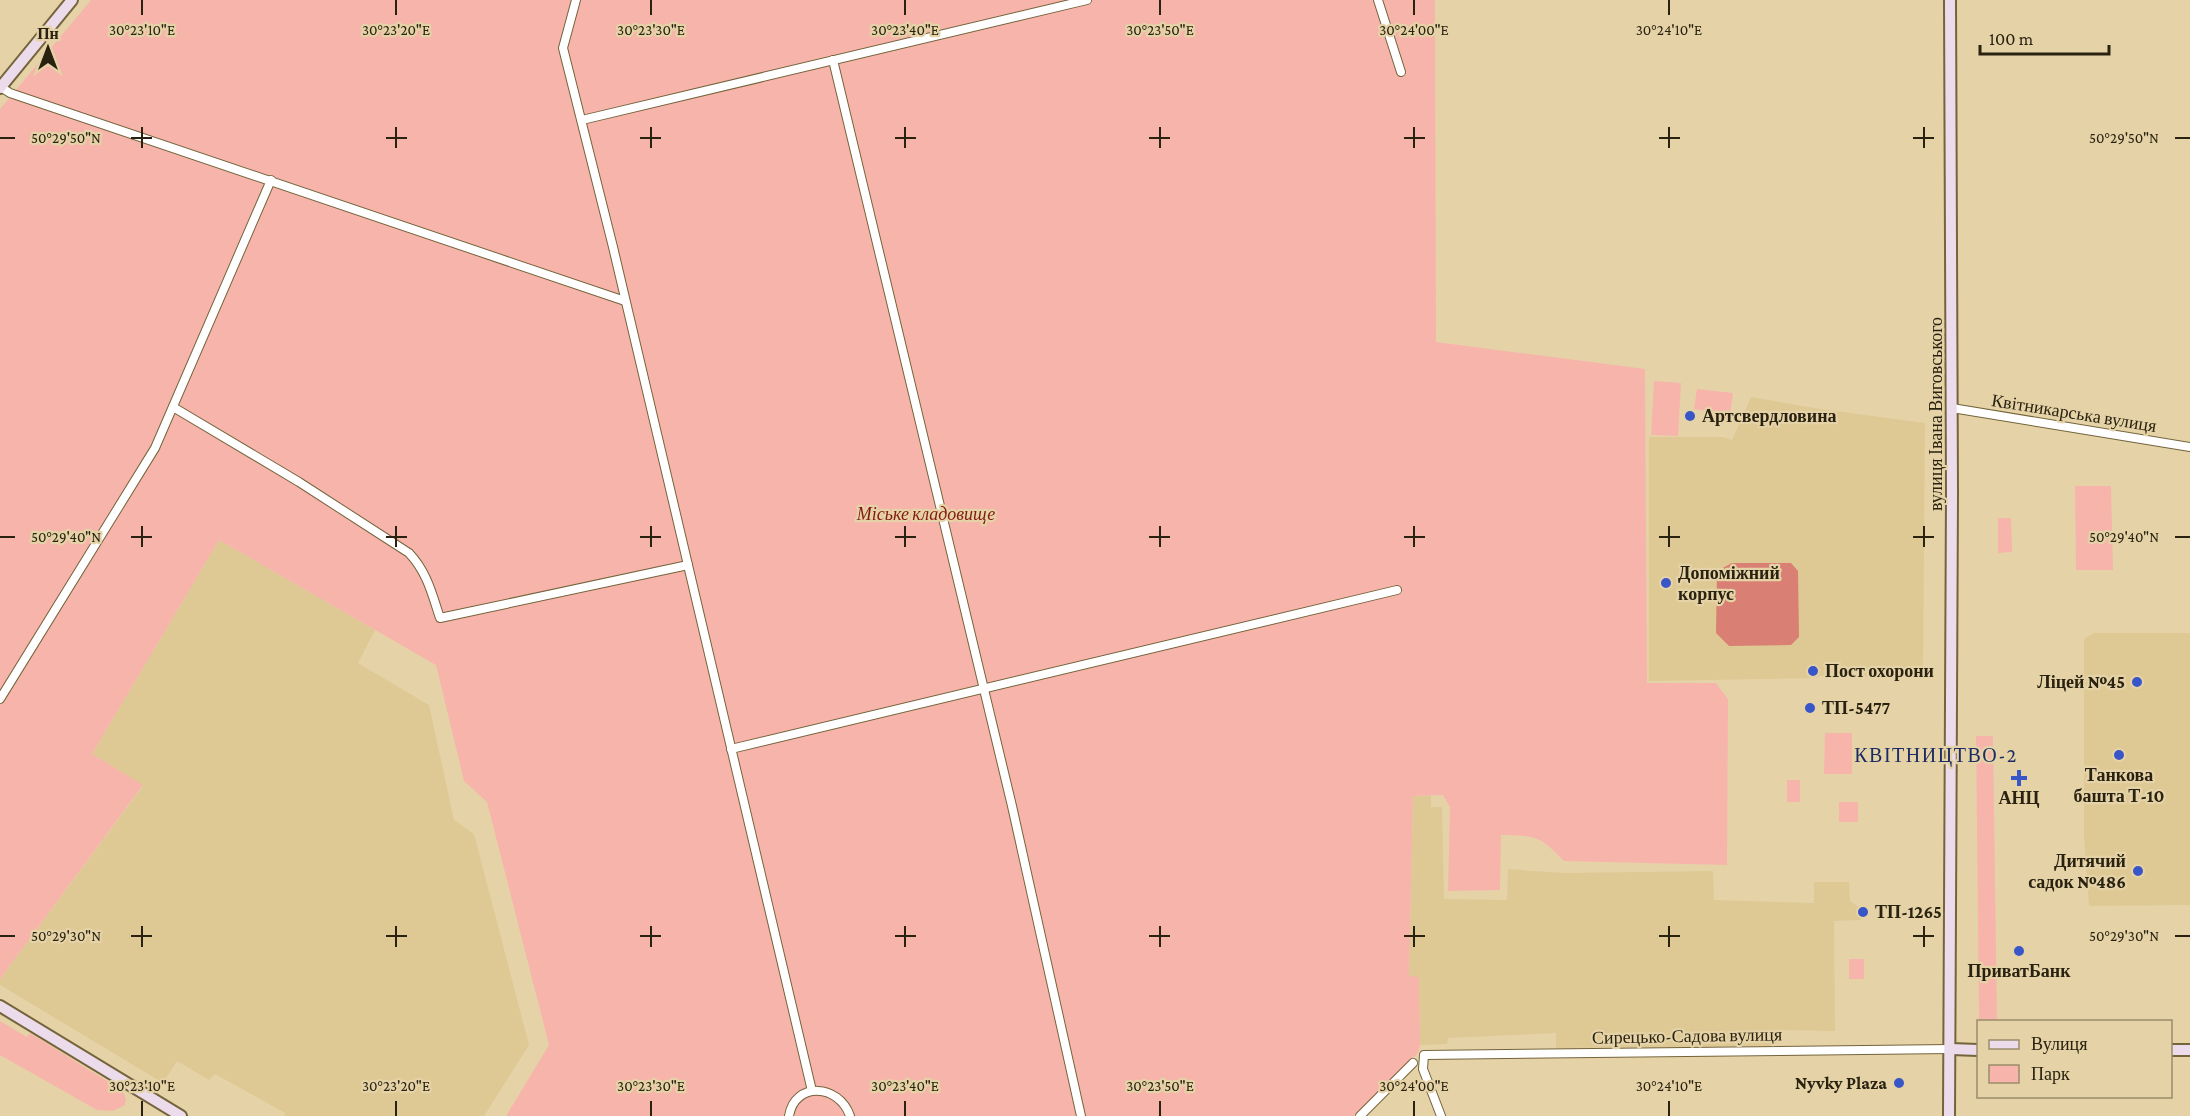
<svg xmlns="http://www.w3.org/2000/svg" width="2190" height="1116" font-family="'Crimson Pro',serif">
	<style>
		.built { fill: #dec995 }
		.green { fill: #f7b4ab }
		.forest { fill: #d97f73 }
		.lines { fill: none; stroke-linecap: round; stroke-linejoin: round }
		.street-casing { stroke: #74643b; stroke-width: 10 }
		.secondary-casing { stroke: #74643b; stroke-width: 14 }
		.street { stroke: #fff; stroke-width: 8 }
		.secondary { stroke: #ecdceb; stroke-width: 10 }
		.ticks { fill: none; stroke: #292211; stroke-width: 2 }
		.poi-dot { fill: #3956c8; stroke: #e5d3a7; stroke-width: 2 }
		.labels { text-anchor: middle; stroke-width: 4.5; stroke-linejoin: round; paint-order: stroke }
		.street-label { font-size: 18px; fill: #292211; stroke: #e5d3a7 }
		.poi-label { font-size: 18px; font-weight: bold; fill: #292211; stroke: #e5d3a7; text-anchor: start }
		.park-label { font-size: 18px; font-style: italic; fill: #851914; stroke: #e5d3a7 }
		.neighbourhood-label { font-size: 20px; letter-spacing: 1.5px; fill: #1c2b63; stroke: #e5d3a7 }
		.ticks-label { font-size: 15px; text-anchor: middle; fill: #292211; stroke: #e5d3a7; stroke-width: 4.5; stroke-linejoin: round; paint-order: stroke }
	</style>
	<rect width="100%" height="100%" fill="#e5d3a7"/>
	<g class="built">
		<polygon points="1751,397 1820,409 1925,423 1923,677 1819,676 1817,678 1649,681 1649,437 1723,437 1732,440"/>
		<polygon points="219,540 375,630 358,663 429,705 454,820 474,834 529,1045 484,1116 285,1116 285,1113 215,1074 209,1080 177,1061 163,1083 0,985 0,979 143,786 92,754"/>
		<polygon points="2094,633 2190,633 2190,905 2089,906 2084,837 2084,639"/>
		<polygon points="1413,796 1431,796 1431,807 1442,807 1444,899 1507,900 1508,869 1564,873 1713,871 1714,900 1814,903 1814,882 1849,882 1850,901 1860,908 1861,920 1834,921 1835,1031 1775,1030 1775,1046 1556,1048 1556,1033 1448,1038 1447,1044 1420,1045 1419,977 1409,977"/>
	</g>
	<g class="green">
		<path d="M91,0H1435L1436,342L1645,369L1647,683H1716L1728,699L1727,865L1564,861C1539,835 1536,836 1501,835L1500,890L1448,891L1450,807L1443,795L1413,796L1409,976L1419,977L1420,1045L1418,1053L1354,1116H506L549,1045L487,802L464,781L436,665L219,540L92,754L143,785L0,979V109Z"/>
		<polygon points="1654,381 1681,383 1678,436 1651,435"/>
		<polygon points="1697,389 1733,393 1730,414 1694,409"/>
		<polygon points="2075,486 2111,486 2113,570 2076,570"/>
		<polygon points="1998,518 2011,518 2012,552 1998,553"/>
		<polygon points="1825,733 1852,733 1852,774 1824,774"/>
		<polygon points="1976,736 1993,736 1997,1021 1979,1021"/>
		<rect x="1787" y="780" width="13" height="22"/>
		<rect x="1839" y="802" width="19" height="20"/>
		<rect x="1849" y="959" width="15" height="20"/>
		<polygon points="0,1021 27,1037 30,1033 123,1091 126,1100 125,1105 113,1111 97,1110 0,1055"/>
	</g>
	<polygon class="forest" points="1732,563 1791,563 1798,571 1799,637 1791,645 1729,646 1716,633 1717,571"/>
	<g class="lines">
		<defs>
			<g id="street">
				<polyline points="576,0 563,48 566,60 613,247 812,1091"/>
				<polyline points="1378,0 1401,72"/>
				<polyline points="833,60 1012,806 1081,1116"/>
				<polyline points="1,87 10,93 625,301"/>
				<polyline points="582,120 1087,0"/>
				<path d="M173,407L299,482L409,553C427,572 432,594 440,618L688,565"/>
				<polyline points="1952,408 2190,447"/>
				<polyline points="0,699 155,448 271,180"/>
				<polyline points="731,749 1397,590"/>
				<path d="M789,1116C795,1081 839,1084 850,1116"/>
				<polyline points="1360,1116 1413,1063"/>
				<polyline points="1441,1116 1423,1069 1424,1055 1951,1049"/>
			</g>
			<g id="secondary">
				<polyline points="0,88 72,0"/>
				<polyline points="0,1006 181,1116"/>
				<polyline points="1951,1049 1978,1050"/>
				<polyline points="2170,1050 2190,1050"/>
				<polyline points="1949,1116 1952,494 1950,0"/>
			</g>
		</defs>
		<use href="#street" class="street-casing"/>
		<use href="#secondary" class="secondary-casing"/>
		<use href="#street" class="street"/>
		<use href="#secondary" class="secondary"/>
	</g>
	<path class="ticks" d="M142,0V15M396,0V15M651,0V15M905,0V15M1160,0V15M1414,0V15M1669,0V15M142,127V148M396,127V148M651,127V148M905,127V148M1160,127V148M1414,127V148M1669,127V148M1924,127V148M0,138H15M131,138H152M386,138H407M640,138H661M895,138H916M1149,138H1170M1404,138H1425M1659,138H1680M1913,138H1934M2175,138H2190M142,526V547M396,526V547M651,526V547M905,526V547M1160,526V547M1414,526V547M1669,526V547M1924,526V547M0,537H15M131,537H152M386,537H407M640,537H661M895,537H916M1149,537H1170M1404,537H1425M1659,537H1680M1913,537H1934M2175,537H2190M142,926V947M396,926V947M651,926V947M905,926V947M1160,926V947M1414,926V947M1669,926V947M1924,926V947M0,936H15M131,936H152M386,936H407M640,936H661M895,936H916M1149,936H1170M1404,936H1425M1659,936H1680M1913,936H1934M2175,936H2190M142,1101V1116M396,1101V1116M651,1101V1116M905,1101V1116M1160,1101V1116M1414,1101V1116M1669,1101V1116"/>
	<g class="poi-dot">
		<circle cx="1690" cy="416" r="6"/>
		<circle cx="1666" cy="583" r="6"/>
		<circle cx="1813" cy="671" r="6"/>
		<circle cx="2137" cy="682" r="6"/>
		<circle cx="1810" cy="708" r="6"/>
		<circle cx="2119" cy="755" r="6"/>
		<path d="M2016 769h6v6h6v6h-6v6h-6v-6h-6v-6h6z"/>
		<circle cx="2138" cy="871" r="6"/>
		<circle cx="1863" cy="912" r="6"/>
		<circle cx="2019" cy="951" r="6"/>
		<circle cx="1899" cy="1083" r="6"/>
	</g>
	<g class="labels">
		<g class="street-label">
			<text transform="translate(2074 413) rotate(9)" y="6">Квітникарська вулиця</text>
			<text transform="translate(1936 414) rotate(-90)" y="6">вулиця Івана Виговського</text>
			<text transform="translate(1687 1036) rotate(-1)" y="6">Сирецько-Садова вулиця</text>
		</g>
		<g class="poi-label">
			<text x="1702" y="422">Артсвердловина</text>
			<text x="1678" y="579">Допоміжний<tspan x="1678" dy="21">корпус</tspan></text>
			<text x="1825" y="677">Пост охорони</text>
			<text x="2125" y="688" text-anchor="end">Ліцей №45</text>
			<text x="1822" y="714">ТП-5477</text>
			<text x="2119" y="781" text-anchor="middle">Танкова<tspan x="2119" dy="21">башта Т-10</tspan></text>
			<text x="2019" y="804" text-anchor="middle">АНЦ</text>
			<text x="2126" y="867" text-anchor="end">Дитячий<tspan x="2126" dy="21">садок №486</tspan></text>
			<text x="1875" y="918">ТП-1265</text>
			<text x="2019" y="977" text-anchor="middle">ПриватБанк</text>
			<text x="1887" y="1089" text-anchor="end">Nyvky Plaza</text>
		</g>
		<g class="park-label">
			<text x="926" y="520">Міське кладовище</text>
		</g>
		<g class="neighbourhood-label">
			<text x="1936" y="762">КВІТНИЦТВО-2</text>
		</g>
	</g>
	<g class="ticks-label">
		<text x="142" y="35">30°23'10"E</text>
		<text x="396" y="35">30°23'20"E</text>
		<text x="651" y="35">30°23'30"E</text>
		<text x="905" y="35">30°23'40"E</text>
		<text x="1160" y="35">30°23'50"E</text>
		<text x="1414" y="35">30°24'00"E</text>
		<text x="1669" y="35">30°24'10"E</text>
		<text x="66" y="143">50°29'50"N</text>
		<text x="2124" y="143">50°29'50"N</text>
		<text x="66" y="542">50°29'40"N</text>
		<text x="2124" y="542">50°29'40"N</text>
		<text x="66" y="941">50°29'30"N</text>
		<text x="2124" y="941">50°29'30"N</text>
		<text x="142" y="1091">30°23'10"E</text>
		<text x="396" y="1091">30°23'20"E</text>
		<text x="651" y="1091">30°23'30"E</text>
		<text x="905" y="1091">30°23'40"E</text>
		<text x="1160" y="1091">30°23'50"E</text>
		<text x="1414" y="1091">30°24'00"E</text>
		<text x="1669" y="1091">30°24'10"E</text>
	</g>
	<rect x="1977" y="1020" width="195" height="78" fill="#e5d3a7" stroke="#9a8c6b" stroke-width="1.5"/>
	<rect x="1989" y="1040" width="30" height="9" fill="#ecdceb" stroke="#9a8c6b" stroke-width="1.5"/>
	<text x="2031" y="1050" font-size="18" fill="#292211">Вулиця</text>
	<rect x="1989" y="1065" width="30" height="18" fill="#f7b4ab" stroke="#9a8c6b" stroke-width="1.5"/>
	<text x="2031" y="1080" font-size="18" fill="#292211">Парк</text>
	<g transform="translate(48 48)" stroke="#e5d3a7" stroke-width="4.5" paint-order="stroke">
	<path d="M0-4.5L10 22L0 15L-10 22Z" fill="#292211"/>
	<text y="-9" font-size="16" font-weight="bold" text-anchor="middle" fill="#292211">Пн</text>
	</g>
	<path d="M1980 45v9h129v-9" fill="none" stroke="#292211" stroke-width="3"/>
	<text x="1989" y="45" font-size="18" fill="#292211" stroke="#e5d3a7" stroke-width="4.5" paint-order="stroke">100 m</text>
</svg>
